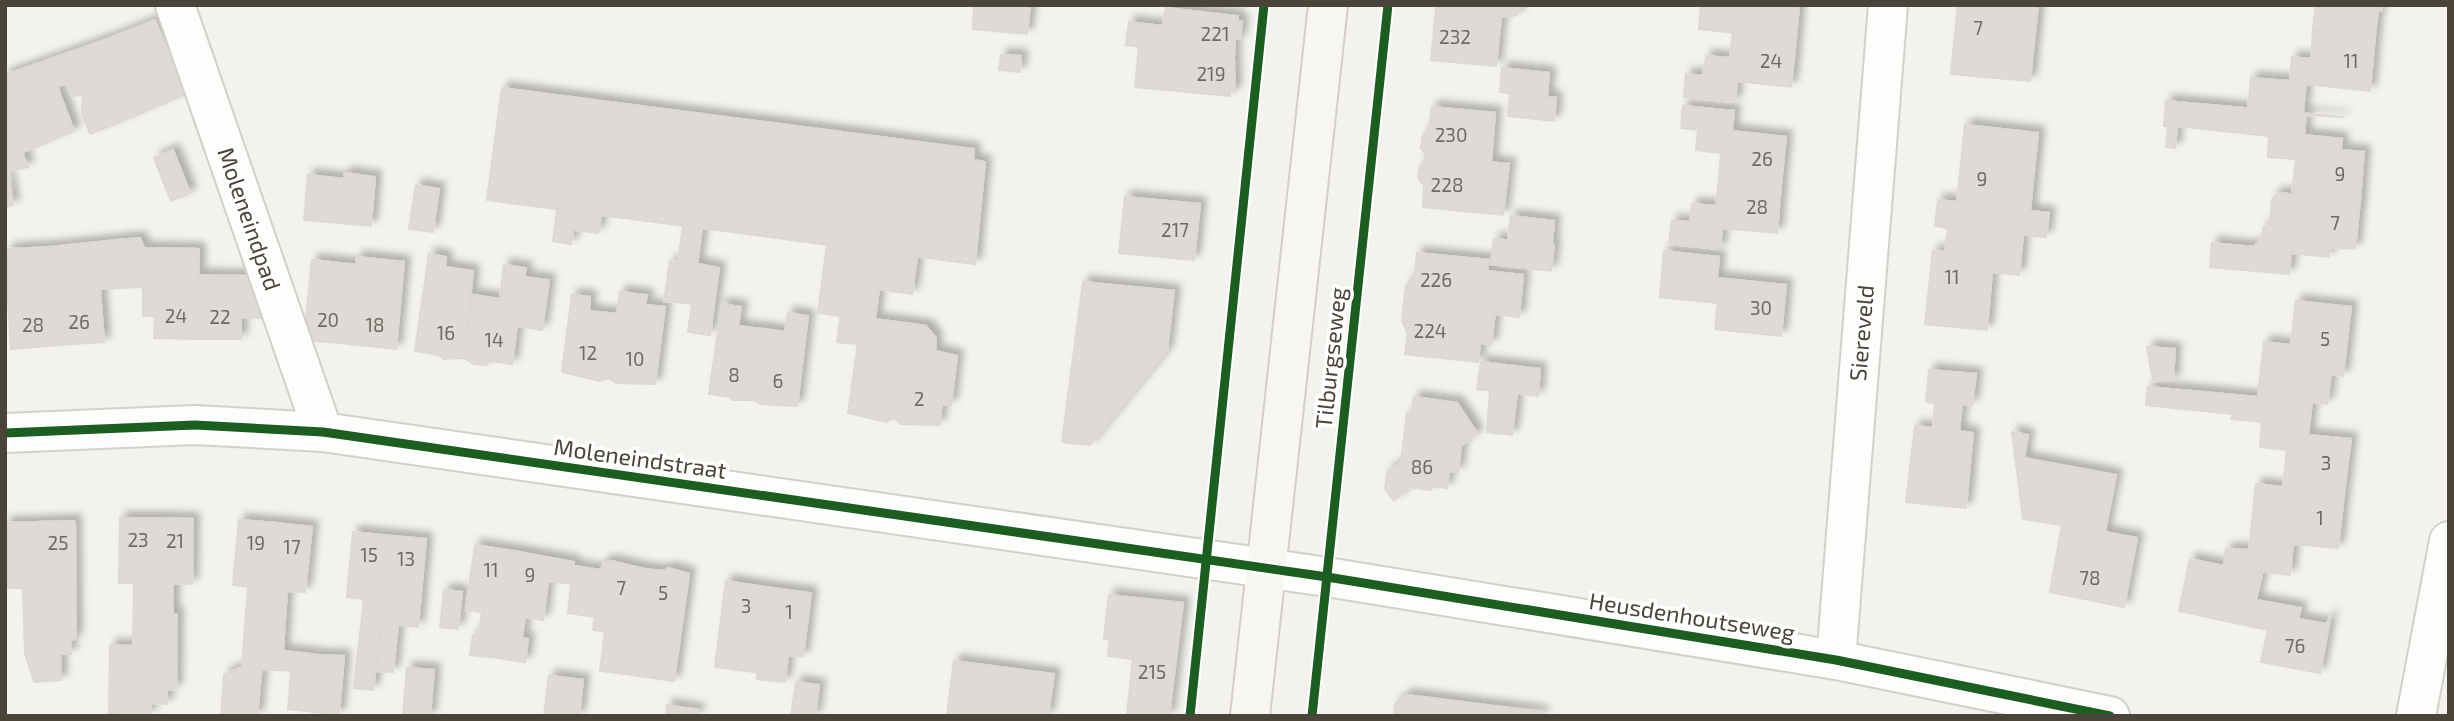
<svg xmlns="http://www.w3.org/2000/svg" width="2454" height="721" font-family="'Exo 2',sans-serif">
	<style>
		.building { fill: #dedbd6; stroke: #dcd9d4; stroke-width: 2; filter: url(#shadow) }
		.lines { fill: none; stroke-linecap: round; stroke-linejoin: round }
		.minor-casing { stroke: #d2d0cb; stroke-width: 42 }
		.secondary-casing { stroke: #d3cfc5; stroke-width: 42 }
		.minor { stroke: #fdfdfc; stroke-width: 38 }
		.secondary { stroke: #f7f6f1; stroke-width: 38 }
		.cycleway-casing { stroke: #fff; stroke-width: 13 }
		.cycleway { stroke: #1b5e20; stroke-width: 9 }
		.labels { text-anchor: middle; stroke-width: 7; stroke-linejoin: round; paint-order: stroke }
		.number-label { font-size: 19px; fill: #706a61 }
		.street-label { font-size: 23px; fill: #4b4439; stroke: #fff }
	</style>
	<defs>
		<filter id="shadow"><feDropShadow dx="6" dy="-6" stdDeviation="3.5" flood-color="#0004"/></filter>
	</defs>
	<rect width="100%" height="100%" fill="#f4f2ee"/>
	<g class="building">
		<polygon points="974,5 1030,5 1027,34 973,29"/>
		<polygon points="1436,5 1523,5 1516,15 1508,17 1436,10"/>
		<polygon points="1701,5 1799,5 1796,39 1699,29"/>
		<polygon points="1958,5 2038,5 2030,81 1951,74"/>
		<polygon points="2316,5 2382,5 2382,11 2378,10 2375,36 2313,30"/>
		<polygon points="1166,8 1238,16 1237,21 1242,21 1240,39 1235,38 1234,57 1126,45 1129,22 1163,26"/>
		<polygon points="1436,10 1501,17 1496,66 1431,60"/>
		<polygon points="155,20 186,94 135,116 107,39"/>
		<polygon points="2313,30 2375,36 2370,91 2306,84 2303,112 2248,108 2251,78 2290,81 2292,57 2311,59"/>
		<polygon points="1733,32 1796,39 1791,87 1737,81 1735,102 1684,97 1686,74 1703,76 1706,56 1730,58"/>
		<polygon points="107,39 135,116 90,134 82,113 83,93 73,97 68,84 58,86 60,94 5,100 5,75"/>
		<polygon points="1139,46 1234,57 1235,92 1230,91 1230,96 1135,87"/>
		<polygon points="1001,55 1021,56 1020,72 999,70"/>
		<polygon points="1502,68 1549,73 1547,97 1500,92"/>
		<polygon points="502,88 974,149 973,160 985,162 975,264 487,200"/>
		<polygon points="60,94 74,131 19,154 5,111 5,100"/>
		<polygon points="1510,94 1556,98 1554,121 1508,116"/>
		<polygon points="2166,101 2344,117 2306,115 2304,135 2342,139 2341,150 2364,152 2360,201 2292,194 2296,159 2268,157 2269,136 2177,126 2175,148 2166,147 2168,126 2164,126"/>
		<polygon points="1683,106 1734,111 1732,131 1786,137 1781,185 1719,178 1721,153 1696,150 1698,130 1681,128"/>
		<polygon points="1432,107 1495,113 1491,163 1427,157 1421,148 1423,135 1429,128"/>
		<polygon points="5,111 19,154 22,152 28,167 7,171 13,205 5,207"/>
		<polygon points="1965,125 2038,133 2030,211 2049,213 2046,237 1935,226 1938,200 1957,202"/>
		<polygon points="173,150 190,193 171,201 154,158"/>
		<polygon points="1427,157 1509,164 1503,215 1423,207 1424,185 1418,178 1420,166"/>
		<polygon points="345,173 375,177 371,226 340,223"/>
		<polygon points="308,175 344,179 340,223 304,220"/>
		<polygon points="1719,178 1781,185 1777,233 1722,228 1720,249 1669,244 1672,221 1690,222 1692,204 1716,206"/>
		<polygon points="416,185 439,189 433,232 409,229"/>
		<polygon points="2278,193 2360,201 2355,249 2330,247 2329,257 2291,253 2289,274 2210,267 2212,243 2254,247 2262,238 2263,228 2270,223 2272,200"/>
		<polygon points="1125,197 1200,204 1194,260 1119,253"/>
		<polygon points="557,210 576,212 571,244 553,241"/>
		<polygon points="576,212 601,216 598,233 574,230"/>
		<polygon points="1511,216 1554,221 1552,244 1508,239"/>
		<polygon points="683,226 702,228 692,304 664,301 670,261 678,262"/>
		<polygon points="1942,226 2023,235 2019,275 1992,272 1987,330 1925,324 1933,251 1945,252 1948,229"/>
		<polygon points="140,238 144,248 199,249 197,339 154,338 155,316 143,316 143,287 121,288 117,240"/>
		<polygon points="1494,239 1554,245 1551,271 1491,264"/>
		<polygon points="117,240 121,288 100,289 104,342 57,345 50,247"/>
		<polygon points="827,245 850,248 840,316 818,313"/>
		<polygon points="50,247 57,345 11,349 5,255 10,249"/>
		<polygon points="850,248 917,257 912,294 845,285"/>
		<polygon points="1664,251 1719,257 1717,278 1786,285 1781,336 1715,329 1718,303 1660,297"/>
		<polygon points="1417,253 1489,260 1487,271 1523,275 1519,317 1404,302 1406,286 1415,273"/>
		<polygon points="429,254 446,257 445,267 473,271 464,358 443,359 439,355 415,351"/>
		<polygon points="357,257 404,262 396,349 350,344"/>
		<polygon points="312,260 357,265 350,344 304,340"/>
		<polygon points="698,264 719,268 710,335 688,332"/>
		<polygon points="504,265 526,268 524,277 549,280 542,330 517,326 512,364 490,361 486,365 474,364 464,358 473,295 500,299"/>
		<polygon points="199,275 249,276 264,318 241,317 241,339 197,339"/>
		<polygon points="1083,282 1174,291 1167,350 1090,445 1062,442"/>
		<polygon points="845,285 879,289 875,319 906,323 894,418 886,422 848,413 858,344 837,342"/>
		<polygon points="620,292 647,295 645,305 665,307 655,384 616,383 609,378"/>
		<polygon points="572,295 590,297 589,311 617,314 609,378 600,381 562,372"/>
		<polygon points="2296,301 2351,307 2343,376 2331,374 2327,404 2258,396 2264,342 2291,345"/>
		<polygon points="1404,302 1495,313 1491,345 1480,343 1478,362 1405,354 1408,334 1402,321"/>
		<polygon points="722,304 741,307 738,326 763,329 754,400 732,400 730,397 709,394"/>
		<polygon points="788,313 808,316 797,406 760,404 754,400 763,329 785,332"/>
		<polygon points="906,323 926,326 936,338 935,351 957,356 951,405 942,404 939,425 901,424 894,418"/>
		<polygon points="2147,347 2175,349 2173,381 2153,380"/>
		<polygon points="1481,362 1540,369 1538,396 1477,389"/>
		<polygon points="1929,370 1976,374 1972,405 1962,404 1959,431 1973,433 1966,508 1906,502 1915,426 1933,428 1935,403 1926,402"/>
		<polygon points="2148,387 2312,402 2308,435 2351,439 2344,494 2283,487 2287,450 2260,447 2262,422 2231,419 2233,414 2146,405"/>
		<polygon points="1490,391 1517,393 1512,435 1487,432"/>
		<polygon points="1414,397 1457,403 1477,433 1461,446 1458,472 1449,471 1447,488 1432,486 1431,490 1408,487 1394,501 1385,489 1387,472 1401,463 1407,413 1412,413"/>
		<polygon points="2012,432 2028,435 2024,458 2116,475 2105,532 2137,538 2124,607 2050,592 2062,525 2023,519"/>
		<polygon points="2256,484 2344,494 2338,548 2293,544 2290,575 2224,567 2226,549 2249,550"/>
		<polygon points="120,518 157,518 150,715 109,714 110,645 133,646 134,583 119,583"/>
		<polygon points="157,518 193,519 192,584 173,583 173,614 177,614 176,689 167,690 167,704 151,703"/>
		<polygon points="239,520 276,523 257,716 221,716 224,675 242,667 248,587 233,585"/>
		<polygon points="75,521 76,639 70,640 71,654 44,653 39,522"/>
		<polygon points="39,522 44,653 60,652 61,680 34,682 25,653 23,588 5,588 5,523"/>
		<polygon points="276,523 312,527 305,592 287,591 283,651 293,652 291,671 261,669"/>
		<polygon points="353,532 392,536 373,690 354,688 364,599 347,597"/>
		<polygon points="392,536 426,539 418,627 398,625 393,672 377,671"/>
		<polygon points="475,545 514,551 498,658 470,655 473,635 479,635 482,612 466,610"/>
		<polygon points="514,551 574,562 571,584 548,581 543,620 525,617 522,638 528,639 525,662 498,658"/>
		<polygon points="2190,559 2262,574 2256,600 2301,608 2298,619 2327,624 2331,614 2320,673 2261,662 2268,630 2179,611"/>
		<polygon points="611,561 645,569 632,675 600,671 605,632 593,630 595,617 568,613 573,566 601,570 603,563"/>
		<polygon points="668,568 689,574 674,681 632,675 645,569 664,571"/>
		<polygon points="726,581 772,588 761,673 715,667"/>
		<polygon points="772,588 811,593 803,657 788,655 785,682 757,679 757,673 761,673"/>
		<polygon points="444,590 462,592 458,629 440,627"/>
		<polygon points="1109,595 1183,603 1169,716 1127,714 1133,659 1108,656 1110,639 1104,639"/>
		<polygon points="293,652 318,655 313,712 288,709"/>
		<polygon points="318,655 344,656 339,715 313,712"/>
		<polygon points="954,661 1054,674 1048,716 947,716"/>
		<polygon points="407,668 434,670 430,716 403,716"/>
		<polygon points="549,676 583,680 579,716 544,716"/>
		<polygon points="796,682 819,685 815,716 791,716"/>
		<polygon points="1407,695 1542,712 1542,716 1394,716 1395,704"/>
		<polygon points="667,705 698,710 697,716 666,716"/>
	</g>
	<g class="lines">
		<defs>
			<g id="minor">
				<polyline points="175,5 323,432"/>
				<polyline points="5,433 195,425 323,432 1327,577 1836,660 2110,716"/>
				<polyline points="1836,660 1888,5"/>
				<polyline points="2416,716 2449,541"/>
			</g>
			<polyline id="secondary" points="1250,716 1328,5"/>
		</defs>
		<use href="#minor" class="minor-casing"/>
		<use href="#secondary" class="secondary-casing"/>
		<use href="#minor" class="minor"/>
		<use href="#secondary" class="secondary"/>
		<defs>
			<g id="cycleway">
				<polyline points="5,433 195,425 323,432 1327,577 1836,660 2110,716"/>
				<polyline points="1190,716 1264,5"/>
				<polyline points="1312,716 1388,5"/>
			</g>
		</defs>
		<use href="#cycleway" class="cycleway-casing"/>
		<use href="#cycleway" class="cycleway"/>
	</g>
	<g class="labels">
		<g class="number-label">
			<text x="1978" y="35">7</text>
			<text x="1215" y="41">221</text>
			<text x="1455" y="44">232</text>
			<text x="1771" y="68">24</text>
			<text x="2351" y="68">11</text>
			<text x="1211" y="81">219</text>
			<text x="1451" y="142">230</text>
			<text x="1762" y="166">26</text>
			<text x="2340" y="181">9</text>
			<text x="1982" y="186">9</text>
			<text x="1447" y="192">228</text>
			<text x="1757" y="214">28</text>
			<text x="2335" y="230">7</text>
			<text x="1175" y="237">217</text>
			<text x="1952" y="284">11</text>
			<text x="1436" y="287">226</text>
			<text x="1761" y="315">30</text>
			<text x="176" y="323">24</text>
			<text x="220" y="324">22</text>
			<text x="328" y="327">20</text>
			<text x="79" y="329">26</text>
			<text x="33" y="332">28</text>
			<text x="375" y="332">18</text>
			<text x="1430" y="338">224</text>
			<text x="446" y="340">16</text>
			<text x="2325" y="346">5</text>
			<text x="494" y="347">14</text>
			<text x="588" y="360">12</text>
			<text x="635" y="366">10</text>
			<text x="734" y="382">8</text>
			<text x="778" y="388">6</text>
			<text x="919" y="406">2</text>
			<text x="2326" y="470">3</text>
			<text x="1422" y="474">86</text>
			<text x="2320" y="525">1</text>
			<text x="138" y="547">23</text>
			<text x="175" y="548">21</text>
			<text x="58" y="550">25</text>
			<text x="256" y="550">19</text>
			<text x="292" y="554">17</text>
			<text x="369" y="562">15</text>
			<text x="406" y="566">13</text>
			<text x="491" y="577">11</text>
			<text x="530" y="582">9</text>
			<text x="2090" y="585">78</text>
			<text x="621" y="595">7</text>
			<text x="663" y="600">5</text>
			<text x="746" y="613">3</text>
			<text x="789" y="619">1</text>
			<text x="2295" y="653">76</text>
			<text x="1152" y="679">215</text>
		</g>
		<g class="street-label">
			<text transform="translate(249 219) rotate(71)" y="8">Moleneindpad</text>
			<text transform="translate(1862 333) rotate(-85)" y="8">Siereveld</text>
			<text transform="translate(1331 358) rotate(-84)" y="8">Tilburgseweg</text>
			<text transform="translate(640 459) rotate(8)" y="8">Moleneindstraat</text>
			<text transform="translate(1692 617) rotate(9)" y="8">Heusdenhoutseweg</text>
		</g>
	</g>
	<rect width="2454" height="721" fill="none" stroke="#4b4439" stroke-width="14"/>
</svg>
